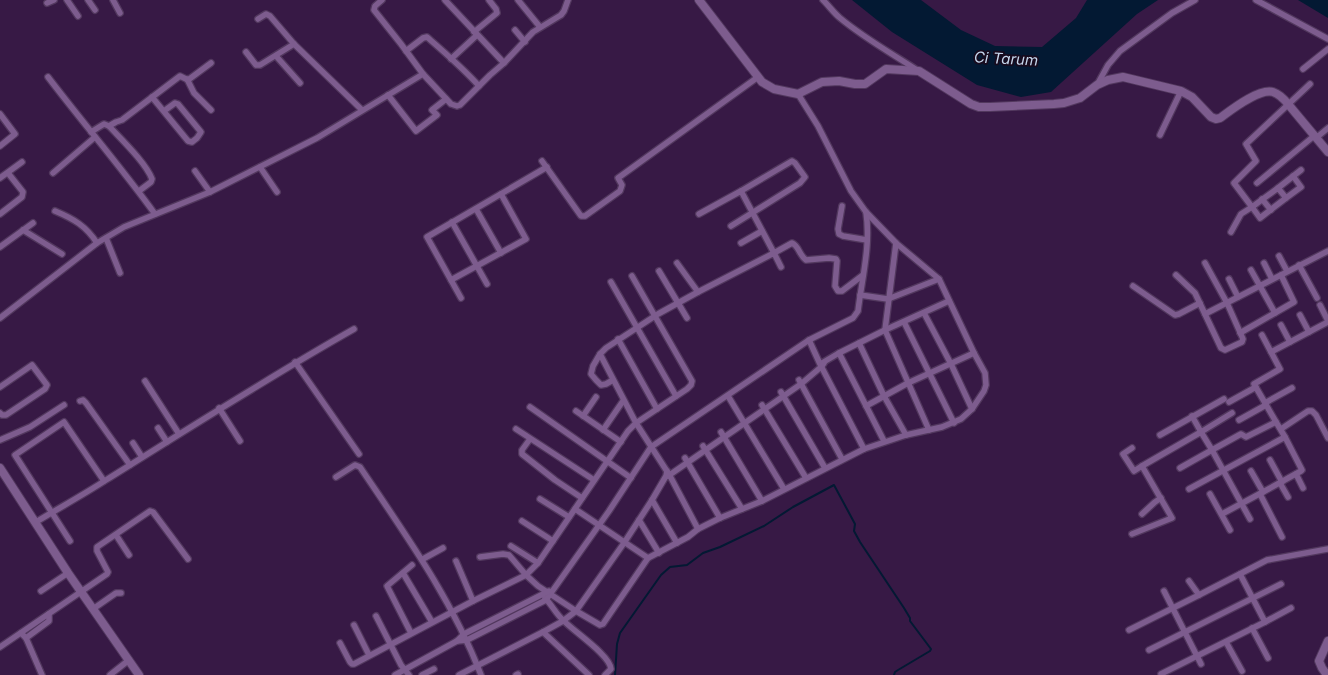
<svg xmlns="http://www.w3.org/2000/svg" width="1328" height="675" font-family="Inter,sans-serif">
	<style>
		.water { fill: #031933 }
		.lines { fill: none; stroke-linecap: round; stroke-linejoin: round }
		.stream { stroke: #031933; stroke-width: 2 }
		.street-casing { stroke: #52385e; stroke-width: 8 }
		.secondary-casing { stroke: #52385e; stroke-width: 10 }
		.street { stroke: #7d5c8e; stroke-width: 5.5 }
		.secondary { stroke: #7d5c8e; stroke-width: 8 }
		.labels { text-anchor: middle; stroke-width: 3.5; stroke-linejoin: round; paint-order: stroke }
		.water-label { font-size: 15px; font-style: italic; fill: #c6d7ed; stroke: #180b1e }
	</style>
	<rect width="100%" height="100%" fill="#371945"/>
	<g class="water">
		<polygon points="852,0 921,0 961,30 995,46 1042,47 1076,18 1087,0 1158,0 1137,14 1051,92 1021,97 977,85 892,32"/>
		<polygon points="1298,0 1328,0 1328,18"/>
	</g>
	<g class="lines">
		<polyline class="stream" points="615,675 617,644 620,633 661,575 670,567 687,565 703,553 720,547 764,526 793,507 834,485 855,524 854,531 860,542 904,608 910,618 910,621 931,649 930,651 898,670 895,672 894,675"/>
		<defs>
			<g id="street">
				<polyline points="67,0 78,16"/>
				<polyline points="88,0 95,10"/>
				<polyline points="113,0 120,13"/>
				<polyline points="382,0 375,6 374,10 401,44 423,74"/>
				<polyline points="445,0 504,63"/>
				<polyline points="518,0 540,27"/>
				<path d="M823,0C829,6 834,13 840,18C864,38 891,53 917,70"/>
				<polyline points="1256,0 1328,39"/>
				<polyline points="47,3 54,0"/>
				<polyline points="258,19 266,14 270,16 294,44 362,110"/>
				<polyline points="515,30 525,42"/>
				<polyline points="474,32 497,13 496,9 489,0"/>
				<path d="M406,51L423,38L427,37C445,53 463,68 479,86"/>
				<polyline points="246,52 256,65 260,65 294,44"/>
				<polyline points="276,56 300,83"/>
				<polyline points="451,59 477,35"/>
				<polyline points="1303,69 1328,49"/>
				<path d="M48,77C83,123 121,167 155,214"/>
				<polyline points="187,79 194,93 211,110"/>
				<polyline points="1097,85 1108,65 1120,51 1172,13 1195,0"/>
				<polyline points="798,94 818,126 851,191 866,212 896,243 939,279 974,353 908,383 866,406"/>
				<polyline points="388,95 416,131 437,115 432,110 446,99"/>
				<polyline points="152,97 188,141 192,142 197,138 201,132 178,104 175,103 164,111"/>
				<polyline points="0,114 15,134 0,146"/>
				<polyline points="109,126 116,122 122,120 180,76 188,80 211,63"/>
				<path d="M91,132L104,124L109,126C122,140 146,163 152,179L151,182L139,191"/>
				<polyline points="1160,135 1181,91"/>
				<polyline points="1316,138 1328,128"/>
				<polyline points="542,161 581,216 585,216 620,191 622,185 618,178 758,77"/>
				<polyline points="260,167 277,192"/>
				<polyline points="195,171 210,192"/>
				<polyline points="53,173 95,137"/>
				<polyline points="0,178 22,162"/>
				<polyline points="1257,183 1314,136"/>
				<polygon points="1278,188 1286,198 1260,218 1252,207"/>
				<polyline points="1278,188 1301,170"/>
				<polyline points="1286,198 1301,187 1293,176"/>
				<polyline points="1262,199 1271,210"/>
				<polyline points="842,206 838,229 839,234 843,236 867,240"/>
				<polyline points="476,209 501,253"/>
				<path d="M55,211C74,219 86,226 97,243"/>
				<polyline points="0,214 22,197 23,192 8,173"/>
				<path d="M699,214L741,191L774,253L792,243C799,246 799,255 806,260L829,258L836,259L837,261L835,286L838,291H842L863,275"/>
				<polyline points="452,222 487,284"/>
				<polyline points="731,226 800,183 805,177 795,163 792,161 741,191"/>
				<polyline points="23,230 62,254"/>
				<polyline points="1231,232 1241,214 1252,207 1234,183 1256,161 1246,144 1310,84"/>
				<polyline points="106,238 120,273"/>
				<polyline points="741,243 762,231"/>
				<polyline points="896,243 885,330 929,430"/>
				<polyline points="0,247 33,223"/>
				<polyline points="1279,256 1287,271"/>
				<polyline points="677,263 698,292"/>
				<polyline points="1264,263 1272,279"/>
				<polyline points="1299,265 1317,298"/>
				<polyline points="1251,270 1275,313"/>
				<polyline points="659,271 687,318"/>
				<polyline points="1176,275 1195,293 1221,348 1225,350 1242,342 1243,339 1227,303 1205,263"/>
				<polyline points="1229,279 1238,297"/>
				<polyline points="451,280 526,239 501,194"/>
				<polyline points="611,282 676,396"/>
				<polyline points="1133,286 1175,315 1179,314 1200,303"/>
				<polyline points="860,295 888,299 939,279"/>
				<polyline points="461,298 427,237 547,167"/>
				<polyline points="1320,305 1328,321"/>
				<polyline points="924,313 951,364 972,409"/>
				<polyline points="1205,314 1328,251"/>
				<polyline points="1300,315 1309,332"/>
				<polyline points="0,318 97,243 124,227 210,192 317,138 423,74 451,104 457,106 460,105 490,75 504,63 533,32 561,15 564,11 568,0"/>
				<polyline points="904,322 954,423"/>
				<polyline points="1281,325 1290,342"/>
				<polyline points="1240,333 1294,302 1281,275"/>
				<polyline points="1262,335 1280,369 1254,384 1276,422"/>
				<polyline points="618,339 657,409"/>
				<polyline points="809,340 820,364 864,449"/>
				<polyline points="859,343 884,396 906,435"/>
				<polyline points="1271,352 1328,322"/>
				<polyline points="839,353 884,441"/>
				<polyline points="600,354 593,366 591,374 596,380 601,385 606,384 613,380"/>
				<polyline points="295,362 359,454"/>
				<polyline points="822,363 839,353 885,330 949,301"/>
				<polyline points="799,380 842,459"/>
				<polyline points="145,381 179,434"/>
				<polyline points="0,387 32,365 47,385 45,389 6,415 2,415 0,413"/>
				<polyline points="781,392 825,468"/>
				<polyline points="728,396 784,489"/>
				<polyline points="80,401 83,400 86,403 130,465"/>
				<polyline points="1229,402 1256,387"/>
				<polyline points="1265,403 1292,388"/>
				<polyline points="762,405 806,478"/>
				<polyline points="530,407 631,478"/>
				<polyline points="219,408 240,441"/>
				<polyline points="576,411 621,442"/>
				<polyline points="583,416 596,397"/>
				<polyline points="1192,416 1201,432 1232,413"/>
				<polyline points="1239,420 1266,405"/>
				<polyline points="158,428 167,442"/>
				<polyline points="516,429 594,480"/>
				<polyline points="1281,429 1308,411 1312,411 1316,415 1328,438"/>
				<polyline points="603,430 623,401"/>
				<polyline points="721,432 762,501"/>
				<polyline points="1160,435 1224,399"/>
				<polyline points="530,439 522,450 522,454 555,480 582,498"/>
				<polyline points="0,440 30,427 64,405"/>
				<polyline points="133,443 142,457"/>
				<polyline points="703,446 742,509"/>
				<polyline points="1132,448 1123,454 1134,471 1142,466"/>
				<polyline points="685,458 720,518"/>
				<polyline points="1270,460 1282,482"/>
				<polyline points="1296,474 1303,488"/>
				<polyline points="668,476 801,384 821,367 824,363"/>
				<path d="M336,477L355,465L360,467C405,534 452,599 481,675"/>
				<polyline points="1280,483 1288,497"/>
				<polyline points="1189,489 1285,437 1276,422 1246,437 1241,434 1212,450 1250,519"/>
				<polyline points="1263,492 1301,471 1302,470 1285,437"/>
				<polyline points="1210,494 1230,530"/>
				<polyline points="1260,494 1282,537"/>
				<polyline points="540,499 569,517"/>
				<polyline points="652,500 677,543"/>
				<polyline points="575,509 648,558"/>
				<polyline points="1142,514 1155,502 1161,498"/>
				<polyline points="1222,514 1263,492 1251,471"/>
				<polyline points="639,520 659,553"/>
				<polyline points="522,521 553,541"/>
				<path d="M36,522C59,508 83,495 106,480C188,429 269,377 354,329"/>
				<polyline points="698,529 720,518 762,501 864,449 906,435 942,427 961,419 972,409 984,391 986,385 985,373 974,353"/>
				<polyline points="1132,534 1172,518 1142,466 1201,432 1212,450 1180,468"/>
				<polyline points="116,535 129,555"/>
				<polyline points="70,541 15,455 64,422 104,481"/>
				<polyline points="511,546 538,563 628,431 636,423 600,354 606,348 658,314 698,292 774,253 781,267"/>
				<polyline points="480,557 503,554 509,555 526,575 538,586 576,611 600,625 603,624 648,558 688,537 698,529 670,476 636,423 687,389 691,385 692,381 632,276"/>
				<polyline points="423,559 443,548"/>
				<polyline points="456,561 473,601"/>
				<polyline points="403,573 432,622"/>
				<polyline points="1240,574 1265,622 1291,608"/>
				<polyline points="1189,581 1199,595"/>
				<polyline points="41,591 68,573"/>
				<polyline points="1164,591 1201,664"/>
				<path d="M545,598C552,605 556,614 563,620C573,631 610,655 611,669L605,675"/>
				<polyline points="93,609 116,593 121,593"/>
				<polyline points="376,616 401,665 409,675"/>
				<polyline points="354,625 369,655"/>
				<polyline points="1252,628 1268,658"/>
				<polyline points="1129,630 1199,595 1267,560 1328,549"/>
				<polyline points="543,632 589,675"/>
				<polyline points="21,633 26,638 49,621 49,614"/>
				<polyline points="411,633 387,586 412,565"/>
				<polyline points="26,638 42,675"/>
				<path d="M457,641L467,640L546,600L609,511L651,447L809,340L853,318L858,311C862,278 871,245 866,212"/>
				<polyline points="1226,642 1242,671"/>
				<polyline points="340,643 350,662 352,664 354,664 473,601 526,575 538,563"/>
				<polyline points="0,647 107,574 108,572 97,551 97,547 150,511 153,512 188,559"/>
				<polyline points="1149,650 1281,584"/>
				<polyline points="1161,674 1265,622"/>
				<polyline points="110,675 129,660"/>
				<polyline points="395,675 457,641 464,634 549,591"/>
				<polyline points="422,675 434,669"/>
				<polyline points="459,675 543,632 563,621 576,611 624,543 652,500 666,476 667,471"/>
				<polyline points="516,675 518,674"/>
			</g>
			<g id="secondary">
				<path d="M699,0L762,82L774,89L798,94L822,82L839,81L855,84H865L886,69L919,71L971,104L979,107H990L1054,104L1064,103L1080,98L1097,85L1108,80L1123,77L1181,91L1192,97L1211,117L1216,119L1220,118C1231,110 1259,88 1273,92C1279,94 1284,99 1288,104L1328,152"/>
				<polyline points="0,468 68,573 139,675"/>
				<polyline points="1327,675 1322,668 1319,661 1328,641"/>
			</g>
		</defs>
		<use href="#street" class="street-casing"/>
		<use href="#secondary" class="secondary-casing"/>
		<use href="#street" class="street"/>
		<use href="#secondary" class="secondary"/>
	</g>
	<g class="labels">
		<g class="water-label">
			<text transform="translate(1006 59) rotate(3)" y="5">Ci Tarum</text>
		</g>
	</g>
</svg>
